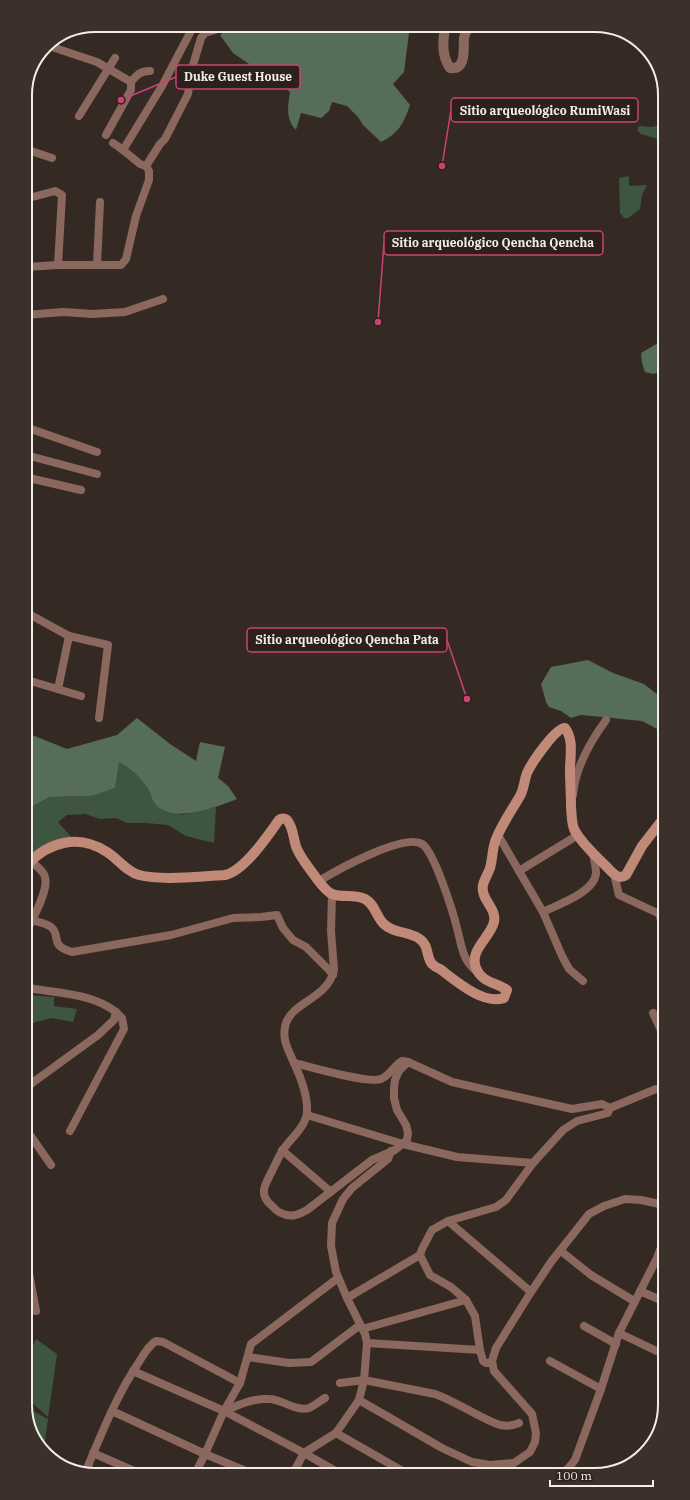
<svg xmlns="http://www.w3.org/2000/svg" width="690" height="1500" font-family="'IBM Plex Serif',serif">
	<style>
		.green { fill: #3e5540 }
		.forest { fill: #566e57 }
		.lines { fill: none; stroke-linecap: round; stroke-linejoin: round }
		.minor { stroke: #8b685e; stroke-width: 8 }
		.tertiary { stroke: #8b685e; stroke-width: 10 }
		.secondary { stroke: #c08978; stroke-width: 10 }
		.rim { fill: none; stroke: #f4ece8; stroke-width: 2 }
		.leader { fill: none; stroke: #cc4277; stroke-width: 1.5 }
		.callout-dot { fill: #cc4277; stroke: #2b201a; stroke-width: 1.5 }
		.callout { fill: #2b201a; stroke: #cc4277; stroke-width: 1.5 }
		.callout-label { font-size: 12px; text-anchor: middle; font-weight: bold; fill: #f4ece8 }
	</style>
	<rect width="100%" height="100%" fill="#352a23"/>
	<g class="green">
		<polygon points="661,125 661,140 641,134 637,130 639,126 652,127"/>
		<polygon points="629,176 629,186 647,185 642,195 640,209 628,218 624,218 620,213 619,178"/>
		<path d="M119,762C140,775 145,781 155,804L182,815L216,807L214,843L186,836L168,825L146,823H127L116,818L100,819L85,814L67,815L58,822L73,839L54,840L27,856V809L50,797L91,796Z"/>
		<polygon points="28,995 54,997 54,1006 77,1009 73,1022 52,1018 28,1024"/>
		<polygon points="36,1339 57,1354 48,1417 29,1400 29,1349 31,1349"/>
		<polygon points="29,1406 33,1411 48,1419 45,1441 38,1440 29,1428"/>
	</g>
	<g class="forest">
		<path d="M435,27L430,32L409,33L404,72L393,84L410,105C404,123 399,133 381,142L363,125L358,117L347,106L332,102L329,111L321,118L301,113L296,130C285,119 288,105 290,92L271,75L255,68L233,53L220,35L227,29Z"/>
		<polygon points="658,343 662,343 662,370 654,374 645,372 642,363 641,353"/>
		<polygon points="588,660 613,673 644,684 663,699 663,732 642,721 581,715 571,718 561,711 549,707 546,702 541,684 551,667"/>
		<path d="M137,718L170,744L196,761L200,742L225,747L218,778L228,786L237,799C216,807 175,824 156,805C152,801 151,794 148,789C140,776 132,770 119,762L115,788L91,796L50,797L27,809V733L67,749L117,735Z"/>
	</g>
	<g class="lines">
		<g class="minor">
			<polyline points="46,45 97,62 131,82 131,90 106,135"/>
			<path d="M131,82C137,75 140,71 150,71"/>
			<polyline points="79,116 115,58"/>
			<polyline points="113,143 123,150 140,164 146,166"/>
			<polyline points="25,149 52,158"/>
			<polyline points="123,150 162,86 192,29"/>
			<polyline points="25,199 55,191 62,195 58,265"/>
			<polyline points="97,264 100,202"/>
			<polyline points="26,267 58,265 121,265 126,259 136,216 149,180 149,171 146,166 160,144 165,139 188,94 191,72 201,38 205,33 218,29"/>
			<polyline points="26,315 63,312 93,314 125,312 163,299"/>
			<polyline points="26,430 31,429 97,452"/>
			<polyline points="26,455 97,474"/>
			<polyline points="26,476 29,478 81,490"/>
			<polyline points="27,613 69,636 108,645 99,718"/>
			<polyline points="27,680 81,696"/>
			<polyline points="58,689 69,636"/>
			<path d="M573,795C575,768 590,742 606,720"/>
			<polyline points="498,835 543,912 562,956 569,969 583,981"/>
			<polyline points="519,871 578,835"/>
			<polyline points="614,874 619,895 664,916"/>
			<path d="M319,881C337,870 404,833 422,844C434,851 453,912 457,928C462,946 462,962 479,973"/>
			<path d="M332,894L331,931L334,970C328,998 293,1002 286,1023C281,1038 288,1049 294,1063C301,1078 308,1096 307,1112C306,1127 290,1139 283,1150C279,1156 276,1163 273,1169C266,1184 257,1193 272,1206C275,1209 278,1212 281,1213C291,1218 298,1215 307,1210L372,1160L395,1150L407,1140L408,1133L406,1125L397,1110L394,1098V1088L395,1080L399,1071L408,1062L452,1082L572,1109L602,1104L610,1108L608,1113L577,1121L563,1130L533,1163L506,1200L496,1207L448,1221L432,1230L422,1249L420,1255L430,1275L451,1287L466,1300L475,1316L480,1350L483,1361L486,1363H489L492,1361L496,1348L531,1292L551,1262L589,1214L604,1206L625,1199L641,1200L664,1205"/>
			<path d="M543,912C559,904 595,892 596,873C596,867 594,860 593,854"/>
			<polyline points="659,913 664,930"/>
			<path d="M32,920C38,922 46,923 51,927C62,936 48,945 72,952L171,935L233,918L261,917L277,915L283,928L293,940L306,947L329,970L333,975"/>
			<path d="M27,930C33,918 49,890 45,877C44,871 35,865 31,861"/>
			<path d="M28,988C56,993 92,993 116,1012L114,1020L98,1035L28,1086"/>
			<polyline points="653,1013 660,1028 664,1034"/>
			<path d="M294,1063C310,1067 369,1084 381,1079C389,1076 394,1066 402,1061L408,1062"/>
			<polyline points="610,1108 656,1089 664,1089"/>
			<polyline points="307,1115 403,1144 457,1157 533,1163"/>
			<polyline points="70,1131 124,1029 122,1018 116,1012"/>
			<polyline points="28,1132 51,1165"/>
			<polyline points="282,1150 331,1192"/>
			<polyline points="448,1221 531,1292"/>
			<polyline points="561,1251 591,1275 634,1301"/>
			<polyline points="28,1268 36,1311"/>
			<polyline points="640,1291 665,1302"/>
			<polyline points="347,1298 420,1255"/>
			<polyline points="584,1326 616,1344"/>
			<polyline points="362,1329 466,1300"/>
			<polyline points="619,1333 665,1355"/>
			<polyline points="367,1343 480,1350"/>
			<polyline points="248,1357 289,1363 311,1362 360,1325"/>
			<polyline points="492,1361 494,1371 532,1414 536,1433 535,1442 530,1452 501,1472"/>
			<polyline points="550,1361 601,1389"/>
			<polyline points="133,1371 224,1411 304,1453 339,1473"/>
			<path d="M340,1383L364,1380L435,1394C457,1402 476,1416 497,1424C505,1427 512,1426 519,1423"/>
			<polyline points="359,1400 442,1448 472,1462 490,1465 513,1463"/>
			<polyline points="112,1411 205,1454 253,1474"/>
			<path d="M224,1411C239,1405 253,1398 269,1399C282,1399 296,1412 309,1408C314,1406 320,1401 325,1398"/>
			<polyline points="336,1433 406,1473"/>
			<polyline points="93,1453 141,1474"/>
			<polyline points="565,1472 575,1460 601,1389 619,1333 657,1258 665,1237"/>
			<path d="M85,1473C101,1435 116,1396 139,1362C144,1354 148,1346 156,1341L163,1342L240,1383"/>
			<polyline points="293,1473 304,1453 336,1433 359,1400 364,1380 367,1343 365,1334 347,1298 336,1272 331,1246 332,1223 343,1199 352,1188 388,1159 391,1151"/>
			<polyline points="195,1474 205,1454 224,1411 240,1383 251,1344 338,1278"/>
		</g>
		<path class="tertiary" d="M445,27C443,41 441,55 450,68C467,70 463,49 464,38C465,34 467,30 468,26"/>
		<path class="secondary" d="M27,865C49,841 79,834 107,852C118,859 127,872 139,875C162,881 201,876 225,875C244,871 268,836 279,820C282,818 284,818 287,820C294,828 293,840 297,849C302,860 310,869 317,879C320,883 327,892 332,894C342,898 355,894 365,899C376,905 376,918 385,925C395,934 411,931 421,940C429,946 426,957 432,964C434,966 437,968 440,969C456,981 483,1005 504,998L507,990C496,982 482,983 476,968C469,950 490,938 494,922C497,908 480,899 483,885C484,880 488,874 490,868C493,858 492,848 496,839C502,824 512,810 520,796C524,789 524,781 527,773C531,764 555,728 565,728C574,740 570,756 570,770C570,782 571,795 571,807C572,815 571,824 575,831C583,845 595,855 606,866C611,871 618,881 626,875L642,846L663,819"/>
	</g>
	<path d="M0 0H690V1500H0ZM95 32H595A63 63 0 0 1 658 95V1405A63 63 0 0 1 595 1468H95A63 63 0 0 1 32 1405V95A63 63 0 0 1 95 32Z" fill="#3b302a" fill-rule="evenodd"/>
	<path class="rim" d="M95 32H595A63 63 0 0 1 658 95V1405A63 63 0 0 1 595 1468H95A63 63 0 0 1 32 1405V95A63 63 0 0 1 95 32Z"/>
	<path class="leader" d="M121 100L176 77M442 166L451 110M378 322L384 243M467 699L447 640"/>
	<g class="callout-dot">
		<circle cx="121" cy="100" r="4"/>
		<circle cx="442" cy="166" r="4"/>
		<circle cx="378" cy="322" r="4"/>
		<circle cx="467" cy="699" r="4"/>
	</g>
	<g class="callout">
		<rect x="176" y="65" width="124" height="24" rx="4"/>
		<rect x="451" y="98" width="187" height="24" rx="4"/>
		<rect x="384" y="231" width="219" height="24" rx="4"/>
		<rect x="247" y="628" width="200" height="24" rx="4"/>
	</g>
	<g class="callout-label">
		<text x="238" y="81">Duke Guest House</text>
		<text x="545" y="115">Sitio arqueológico RumiWasi</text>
		<text x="493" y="247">Sitio arqueológico Qencha Qencha</text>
		<text x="347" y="644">Sitio arqueológico Qencha Pata</text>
	</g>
	<path d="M550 1480v6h103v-6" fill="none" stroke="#f4ece8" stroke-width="2"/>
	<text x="556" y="1480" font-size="12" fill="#f4ece8" stroke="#2b201a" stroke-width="3" paint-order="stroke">100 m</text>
</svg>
